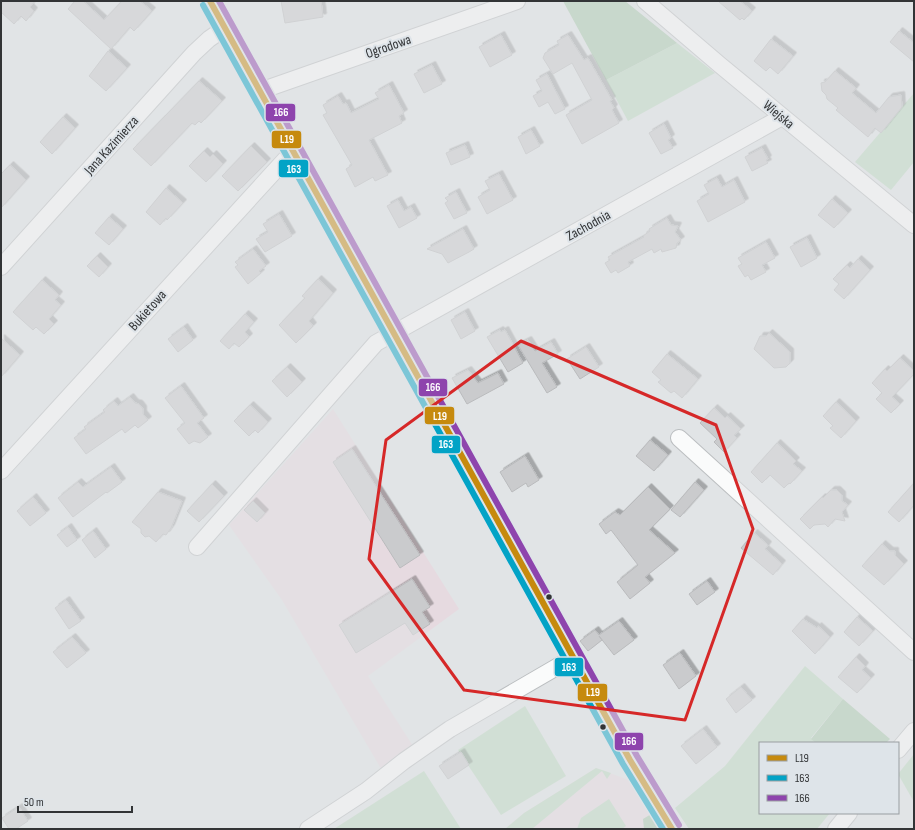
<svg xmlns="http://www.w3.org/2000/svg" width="915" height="830" font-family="'Sofia Sans Condensed',sans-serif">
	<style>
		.industrial { fill: #e6dae0 }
		.green { fill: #bddac2 }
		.forest { fill: #a8c9ad }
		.building { fill: #cacbcd; stroke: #babbbd; filter: url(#shadow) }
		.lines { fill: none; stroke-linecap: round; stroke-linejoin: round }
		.minor-casing { stroke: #bbbec0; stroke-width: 18 }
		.minor { stroke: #fafbfb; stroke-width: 16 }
		.bus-1-casing { stroke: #dee4e9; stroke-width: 9 }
		.bus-2-casing { stroke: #dee4e9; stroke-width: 9 }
		.bus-3-casing { stroke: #dee4e9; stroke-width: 9 }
		.bus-1 { stroke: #c68a0e; stroke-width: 6 }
		.bus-2 { stroke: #02a3c6; stroke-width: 6 }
		.bus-3 { stroke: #8e44ad; stroke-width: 6 }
		.marked { fill: none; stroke: #d62828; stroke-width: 3; stroke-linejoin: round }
		.bus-dot { fill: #323436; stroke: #dee4e9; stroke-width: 1.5 }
		.labels { text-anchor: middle; stroke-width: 4; stroke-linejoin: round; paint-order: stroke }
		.street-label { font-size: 14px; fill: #323436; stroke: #dee4e9 }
		.line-badge { stroke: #dee4e9; stroke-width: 1.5 }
		.badge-label { font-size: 11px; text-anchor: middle; font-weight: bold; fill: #fff }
	</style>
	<defs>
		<filter id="shadow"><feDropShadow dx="3.5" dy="-3.5" stdDeviation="0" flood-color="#0004"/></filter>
	</defs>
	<rect width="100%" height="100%" fill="#e1e4e6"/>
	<g class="industrial">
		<polygon points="333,409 459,609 368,676 413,746 383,772 282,600 229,525"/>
		<polygon points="596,768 634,782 663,829 505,829 524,813"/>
	</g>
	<g class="green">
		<polygon points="677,43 715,73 628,121 606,80"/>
		<polygon points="914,93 914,162 891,190 855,162"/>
		<polygon points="805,666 843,699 811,738 816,743 760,743 760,813 830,813 817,829 689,829 675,808 725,766"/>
		<polygon points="525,706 566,776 501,815 458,750"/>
		<polygon points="914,754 914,802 898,774"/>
		<polygon points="596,768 611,773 607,779 602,771 532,829 505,829 524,813"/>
		<polygon points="424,771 461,829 334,829 337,827"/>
		<polygon points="609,799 626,826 622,829 577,829 581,818"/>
	</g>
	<g class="forest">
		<polygon points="563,1 625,1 677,43 606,80"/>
		<polygon points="843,699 890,739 886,743 816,743 811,739"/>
		<polygon points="653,813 663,829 644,829 643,819"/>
	</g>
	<g class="building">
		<polygon points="1,1 35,1 30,7 34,11 26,21 21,16 14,24 1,12"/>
		<polygon points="75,1 83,1 104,20 122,1 140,1 152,11 134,31 130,27 111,49 68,9"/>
		<polygon points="281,1 321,1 323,17 285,23"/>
		<polygon points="718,1 740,1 752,11 744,20 742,18 740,20"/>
		<polygon points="899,31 914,43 914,62 890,42"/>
		<polygon points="501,35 512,55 490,67 479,47"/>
		<polygon points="568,35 584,60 588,58 612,100 610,101 614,108 612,110 619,123 582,144 566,115 592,100 572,63 553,74 543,58 545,53 559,45 557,41"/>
		<polygon points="771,39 793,56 778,74 770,67 766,71 754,61"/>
		<polygon points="108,51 127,68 106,91 89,76"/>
		<polygon points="432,65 442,84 424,93 414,74"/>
		<polygon points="835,71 856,88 852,93 876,113 889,97 901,95 902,107 881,133 875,128 868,137 836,110 838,108 827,99 826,95 822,91 821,83 825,82"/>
		<polygon points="547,74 565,109 555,114 548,102 539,107 533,96 542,91 536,80"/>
		<polygon points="199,81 222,101 201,123 199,121 195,125 192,123 151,166 133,149"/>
		<polygon points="389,85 404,113 399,116 402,123 369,140 388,175 375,181 373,177 355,187 346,169 352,165 323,115 327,113 323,105 338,96 343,104 346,103 351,113 379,99 375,93"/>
		<polygon points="63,117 75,128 52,154 40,142"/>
		<polygon points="664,124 671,138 668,140 673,148 661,154 649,133"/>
		<polygon points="531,130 540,146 526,154 518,137"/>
		<polygon points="465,145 470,157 451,165 446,153"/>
		<polygon points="251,146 267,162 238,191 222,176"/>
		<polygon points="762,148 768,159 766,160 768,163 752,171 745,157"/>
		<polygon points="204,151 210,157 213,154 223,164 206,182 189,166"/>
		<polygon points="10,165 26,180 1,208 1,174"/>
		<polygon points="499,174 513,200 487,214 478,197 490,190 485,181"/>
		<polygon points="717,178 722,187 734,180 745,202 708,222 697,201 709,194 704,185"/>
		<polygon points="166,188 183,203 167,220 166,218 160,225 146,212"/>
		<polygon points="456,192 467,213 454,219 445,203 448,201 445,198"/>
		<polygon points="832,199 848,213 834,228 818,215"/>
		<polygon points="398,200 404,211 411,207 417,218 399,228 387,206"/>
		<polygon points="279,214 292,236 265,252 256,239 268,232 263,224"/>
		<polygon points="109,217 123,229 109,245 95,233"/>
		<polygon points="667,218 671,225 678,226 675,232 681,240 677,243 676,248 662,252 661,249 654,253 652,249 628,262 630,266 618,273 616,270 611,273 605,263 610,260 608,257 644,237 643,236 650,231 649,229"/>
		<polygon points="463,229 474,249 469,252 448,263 442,254 427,249"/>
		<polygon points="807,238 817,258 801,267 790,247"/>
		<polygon points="766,242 775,258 762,265 766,272 751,280 748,275 745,277 738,266 742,264 738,258"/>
		<polygon points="253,249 266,266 259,271 261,273 248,284 235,267 238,265 235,262"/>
		<polygon points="97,256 108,267 99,277 87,266"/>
		<polygon points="858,259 870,270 844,299 834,290 839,284 833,279 847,265 850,268"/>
		<polygon points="318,279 333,293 309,321 313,326 296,343 279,325 305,298 302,296"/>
		<polygon points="42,280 59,295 55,300 61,305 49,319 54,324 44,334 36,327 33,330 13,312"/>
		<polygon points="465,312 475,331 461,339 451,320"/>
		<polygon points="245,314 254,322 245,332 249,337 239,347 234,343 229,349 220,341"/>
		<polygon points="184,327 193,340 178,352 168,339"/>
		<polygon points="500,330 501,332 505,330 523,363 508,372 487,337"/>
		<polygon points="769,333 790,352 790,363 786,367 774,368 754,349 760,336 766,336"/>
		<polygon points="1,338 20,355 1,377"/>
		<polygon points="528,340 535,351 551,342 558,354 542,363 557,387 547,393 518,345"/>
		<polygon points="586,347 599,367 580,379 567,359"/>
		<polygon points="667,354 698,379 682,398 674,391 671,393 658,382 661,380 652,372"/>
		<polygon points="900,358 914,371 914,374 892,397 900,404 891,413 876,399 882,393 872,383 885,369 887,371"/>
		<polygon points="287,367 302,382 287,397 272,381"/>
		<polygon points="468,370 478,383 498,373 504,384 467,404 452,378"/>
		<polygon points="181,386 204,418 197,423 208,437 200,443 194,441 189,444 177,429 185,423 165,398"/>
		<polygon points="130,397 135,403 139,404 143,409 143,414 148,420 138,428 135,425 125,433 122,429 86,454 74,438 86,429 84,427 105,412 103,410 114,401 118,406"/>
		<polygon points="836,402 856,421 841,438 830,428 833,426 823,416"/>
		<polygon points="250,405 268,422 258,433 255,430 249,436 234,421"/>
		<polygon points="714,408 725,418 727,416 741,429 734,435 737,438 724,452 714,442 717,439 700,423"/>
		<polygon points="650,440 668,455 654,471 636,456"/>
		<polygon points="777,443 796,461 793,464 802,471 790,484 789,483 784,488 770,475 762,483 751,472"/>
		<polygon points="352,449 420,555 400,568 333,462"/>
		<polygon points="525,456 539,480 528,487 526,483 512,492 500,472"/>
		<polygon points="111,467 122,482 107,493 106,492 73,517 58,498 78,482 83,487"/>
		<polygon points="695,482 704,490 680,517 671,510"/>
		<polygon points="914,483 914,505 899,522 888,512"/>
		<polygon points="212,484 224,496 199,522 187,511"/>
		<polygon points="648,487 670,509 649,530 675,553 645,577 650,583 630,599 617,582 638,565 611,530 606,534 599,524 615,512 620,515"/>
		<polygon points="831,490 837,490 842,495 842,501 848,505 842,512 845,521 835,519 828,527 825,524 814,525 810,529 800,519 822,497 823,498"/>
		<polygon points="158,492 182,501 171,528 166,535 163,534 156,542 149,536 145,537 141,533 141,529 132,522"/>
		<polygon points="33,497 46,513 30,526 17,511"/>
		<polygon points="253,501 265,513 257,522 244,510"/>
		<polygon points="68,527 77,540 67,547 57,535"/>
		<polygon points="93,531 106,549 95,558 82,540"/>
		<polygon points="754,533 768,545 765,549 782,564 773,575 741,548"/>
		<polygon points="882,544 890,551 895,551 895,555 904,564 884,585 862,566"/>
		<polygon points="412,579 430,607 422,612 430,624 413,635 405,623 356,653 339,625"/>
		<polygon points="707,581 715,592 697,605 689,594"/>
		<polygon points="66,600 81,621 69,629 55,608"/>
		<polygon points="857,617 873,631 859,646 844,632"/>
		<polygon points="803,619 817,628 818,626 830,637 815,654 792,631"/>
		<polygon points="619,621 634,640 614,655 599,636 602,640 588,651 580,641 595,630 599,635"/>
		<polygon points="72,637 86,653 67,668 53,652"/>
		<polygon points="680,653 696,676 679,689 663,665"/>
		<polygon points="856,657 865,666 862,670 871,678 857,693 838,677"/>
		<polygon points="741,687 752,700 736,713 726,699"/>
		<polygon points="703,729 717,747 696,764 681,746"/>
		<polygon points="461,752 469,765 448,779 439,766"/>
		<polygon points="19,807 28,821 16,829 9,829 2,818"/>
	</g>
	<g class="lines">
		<defs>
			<g id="minor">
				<polyline points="210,1 611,723 630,760 672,829"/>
				<polyline points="645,1 720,65 914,225"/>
				<polyline points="260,91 517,1"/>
				<polyline points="1,267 194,53 209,39 225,28"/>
				<polyline points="679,438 914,652"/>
				<polyline points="1,471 293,151"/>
				<polyline points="197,547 376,343 782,117"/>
				<polyline points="898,750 914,731"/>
				<polyline points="308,829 366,791 404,761 450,729 574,657"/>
				<polyline points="836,829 849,813"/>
			</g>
		</defs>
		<use href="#minor" class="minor-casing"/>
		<use href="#minor" class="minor"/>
		<defs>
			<polyline id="bus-1" points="210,1 630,760 672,829"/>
			<polyline id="bus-2" points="203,5 623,764 663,829"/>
			<polyline id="bus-3" points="219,1 637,756 679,825"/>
		</defs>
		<use href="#bus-1" class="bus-1-casing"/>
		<use href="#bus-2" class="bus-2-casing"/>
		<use href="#bus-3" class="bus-3-casing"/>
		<use href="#bus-1" class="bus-1"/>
		<use href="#bus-2" class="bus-2"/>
		<use href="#bus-3" class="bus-3"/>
	</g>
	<path d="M0 0H915V830H0ZM521,341L716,425L753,529L685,720L464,690L369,559L386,440Z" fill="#e1e4e6" fill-opacity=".55" fill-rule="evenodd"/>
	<path class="marked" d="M521,341L716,425L753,529L685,720L464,690L369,559L386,440Z"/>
	<g class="bus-dot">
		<circle cx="549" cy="597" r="3.5"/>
		<circle cx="603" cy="727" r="3.5"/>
	</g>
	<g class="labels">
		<g class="street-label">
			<text transform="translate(388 46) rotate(-19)" y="5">Ogrodowa</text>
			<text transform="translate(779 114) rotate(40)" y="5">Wiejska</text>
			<text transform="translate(111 145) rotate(-48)" y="5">Jana Kazimierza</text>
			<text transform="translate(588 225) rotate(-29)" y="5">Zachodnia</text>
			<text transform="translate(147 310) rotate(-48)" y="5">Bukietowa</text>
		</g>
	</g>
	<g class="line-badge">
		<rect x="265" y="103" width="31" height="19" rx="4" fill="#8e44ad"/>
		<rect x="271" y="130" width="31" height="19" rx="4" fill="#c68a0e"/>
		<rect x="278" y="159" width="31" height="19" rx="4" fill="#02a3c6"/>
		<rect x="418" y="378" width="30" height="19" rx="4" fill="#8e44ad"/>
		<rect x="424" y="406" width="31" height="19" rx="4" fill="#c68a0e"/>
		<rect x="431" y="435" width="30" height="19" rx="4" fill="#02a3c6"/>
		<rect x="554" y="657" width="30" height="20" rx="4" fill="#02a3c6"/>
		<rect x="577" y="683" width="31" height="19" rx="4" fill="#c68a0e"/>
		<rect x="614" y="732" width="30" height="19" rx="4" fill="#8e44ad"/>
	</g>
	<g class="badge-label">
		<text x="281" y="116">166</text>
		<text x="287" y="143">L19</text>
		<text x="294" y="173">163</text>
		<text x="433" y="391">166</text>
		<text x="440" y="420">L19</text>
		<text x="446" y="448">163</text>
		<text x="569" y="671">163</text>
		<text x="593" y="696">L19</text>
		<text x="629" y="745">166</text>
	</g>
	<rect width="915" height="830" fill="none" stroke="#323436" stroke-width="4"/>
	<rect x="759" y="742" width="140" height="72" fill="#dee4e9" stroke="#999ea1"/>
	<rect x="767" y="755" width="20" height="6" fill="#c68a0e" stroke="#999ea1"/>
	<text x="795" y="762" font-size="12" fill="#323436">L19</text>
	<rect x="767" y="775" width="20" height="6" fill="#02a3c6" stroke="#999ea1"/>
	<text x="795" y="782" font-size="12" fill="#323436">163</text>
	<rect x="767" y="795" width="20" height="6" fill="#8e44ad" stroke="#999ea1"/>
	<text x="795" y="802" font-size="12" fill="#323436">166</text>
	<path d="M18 806v6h114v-6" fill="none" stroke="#323436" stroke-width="2"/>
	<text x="24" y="806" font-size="12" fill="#323436" stroke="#dee4e9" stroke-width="3" paint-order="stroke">50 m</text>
</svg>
